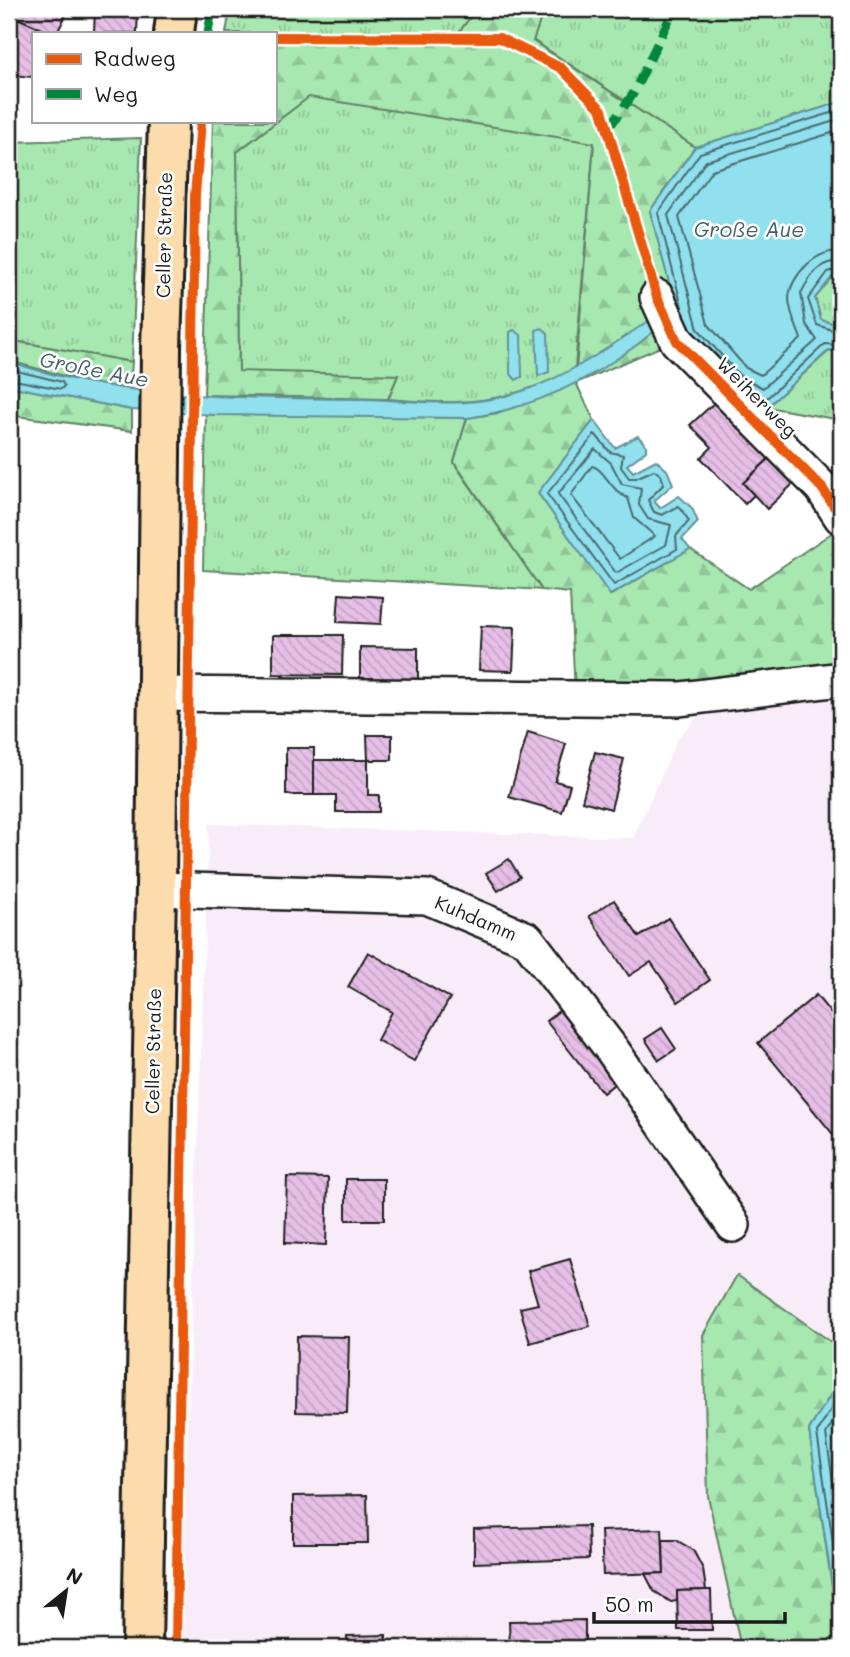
<svg xmlns="http://www.w3.org/2000/svg" width="850" height="1657" font-family="Mali,sans-serif">
	<style>
		.built { fill: #f8ecf8 }
		.grass { fill: url(#grass-tufts); stroke: #628266; stroke-width: 2 }
		.forest { fill: url(#forest-firs); stroke: #628266; stroke-width: 2 }
		.water { fill: #90e0ed; stroke: #629299; stroke-width: 2 }
		.lines { fill: none; stroke-linecap: round; stroke-linejoin: round }
		.shore { stroke: #4a6a70; stroke-width: 2 }
		.building { fill: url(#building-back-hatch); stroke: #1c1c1c; stroke-width: 2 }
		.minor-casing { stroke: #1c1c1c; stroke-width: 38 }
		.major-casing { stroke: #1c1c1c; stroke-width: 44 }
		.minor { stroke: #fff; stroke-width: 33 }
		.major { stroke: #fcdcac; stroke-width: 38 }
		.quiet { stroke: #00873e; stroke-width: 9; stroke-dasharray: 18 9; stroke-linecap: butt }
		.cycleway-casing { stroke: #fff; stroke-width: 15 }
		.cycleway { stroke: #e8590c; stroke-width: 10 }
		.labels { text-anchor: middle; stroke-width: 5; stroke-linejoin: round; paint-order: stroke }
		.street-label { font-size: 19px; fill: #1c1c1c; stroke: #fff }
		.water-label { font-size: 21px; font-style: italic; fill: #456165; stroke: #fff }
	</style>
	<defs>
		<pattern id="grass-tufts" width="24" height="20" patternUnits="userSpaceOnUse" patternTransform="scale(1.75)"><rect width="24" height="20" fill="#a7e7b0"/><path d="M3 7l-1-3M5 7V3M7 7l1-3M15 17l-1-3M17 17v-4M19 17l1-3" fill="none" stroke="#8fc697"/></pattern>
		<pattern id="forest-firs" width="22" height="20" patternUnits="userSpaceOnUse" patternTransform="scale(1.75)"><rect width="22" height="20" fill="#a7e7b0"/><path d="M5 1l3.5 6h-7zM16 11l3.5 6h-7z" fill="#8fc697"/></pattern>
		<pattern id="building-back-hatch" width="6" height="6" patternUnits="userSpaceOnUse" patternTransform="scale(1.75)"><rect width="6" height="6" fill="#e6bee6"/><path d="M-1 5l2 2M0 0l6 6M5-1l2 2" fill="none" stroke="#c5a3c5"/></pattern>
	</defs>
	<rect width="100%" height="100%" fill="#fff"/>
	<filter id="ink" filterUnits="userSpaceOnUse"><feTurbulence type="fractalNoise" baseFrequency=".0143" numOctaves="2"/><feDisplacementMap in="SourceGraphic" scale="14" xChannelSelector="R" yChannelSelector="G"/><feConvolveMatrix kernelMatrix="1 2 1 2 8 2 1 2 1" color-interpolation-filters="sRGB"/></filter>
	<g filter="url(#ink)">
		<polygon class="built" points="841,687 841,1349 738,1276 708,1496 741,1648 180,1648 209,824 633,838 678,738 706,707"/>
		<g class="grass">
			<polygon points="230,9 477,9 458,33 226,33"/>
			<polygon points="544,9 841,9 841,102 695,147 533,40"/>
			<path d="M309,96L594,143L575,368C510,404 459,406 388,399L398,375L239,372L237,152Z"/>
			<polygon points="141,138 132,362 9,340 9,142"/>
			<polygon points="833,276 841,284 841,326 821,320 815,298"/>
			<polygon points="830,350 841,352 841,420 767,407"/>
			<polygon points="206,414 467,418 454,463 542,590 203,570"/>
		</g>
		<g class="forest">
			<polygon points="477,9 544,9 533,41 695,147 650,211 684,337 576,383 594,420 538,493 611,595 690,549 749,589 839,528 841,671 575,693 570,593 542,590 454,462 467,418 498,413 575,383 594,143 309,97 237,152 239,371 398,375 388,399 204,395 213,121 275,121 275,33 240,33 458,33"/>
			<polygon points="9,340 132,362 130,388 98,385 9,361"/>
			<polygon points="9,386 132,410 132,431 9,415"/>
			<polygon points="737,1275 841,1349 841,1378 809,1430 841,1648 741,1648 708,1496 703,1335"/>
		</g>
		<g class="water">
			<path d="M841,102V284L833,276L815,298L821,320L841,326V352L829,350L767,407L730,389L656,330C601,375 538,408 467,418L214,415L132,410L9,386V361C120,401 244,397 361,399C422,400 468,411 528,389C583,370 626,333 675,305L650,211L695,147Z"/>
			<polygon points="542,328 548,333 549,372 538,376 536,330"/>
			<polygon points="514,330 521,335 522,377 516,380 510,373 510,332"/>
			<polygon points="594,420 615,448 638,436 646,445 646,451 627,465 633,472 656,460 667,470 673,484 654,501 660,508 679,496 692,508 698,522 682,539 690,549 610,595 538,493"/>
			<polygon points="841,1378 841,1645 809,1430"/>
		</g>
		<g class="lines">
			<g class="shore">
				<path d="M841,119L706,161L668,215L698,329L740,376L763,388L817,340L806,324L801,293C809,278 822,257 841,263"/>
				<path d="M841,130L712,170L679,217L708,324L746,368L761,375L801,339C797,327 789,312 789,298C790,275 819,247 841,252"/>
				<polyline points="841,274 835,270 828,272 808,299 817,325 841,333"/>
				<polyline points="682,307 658,213 700,153 841,110"/>
				<polyline points="9,369 62,382 64,386 61,389 9,379"/>
				<polyline points="755,393 767,398 825,344 841,345"/>
				<polygon points="595,434 610,452 623,455 621,467 629,478 636,478 654,470 661,475 664,484 648,500 654,512 662,515 679,506 689,521 676,536 677,549 614,585 547,494"/>
				<polygon points="595,449 611,463 622,484 641,488 639,505 648,519 671,525 666,545 616,573 558,494"/>
				<path d="M592,466C605,469 610,491 628,498L634,518L655,536L620,559L571,495Z"/>
				<polyline points="841,1392 817,1433 841,1597"/>
				<polyline points="841,1408 826,1434 841,1537"/>
			</g>
		</g>
		<g class="building">
			<polygon points="9,9 69,9 57,33 50,33 9,14"/>
			<polygon points="95,9 138,9 137,33 94,33"/>
			<polygon points="9,14 48,32 33,33 33,77 9,75"/>
			<polygon points="714,403 744,434 750,428 774,454 743,483 754,495 745,504 701,458 712,447 690,425"/>
			<polygon points="769,459 793,484 767,509 743,483"/>
			<polygon points="339,594 383,597 381,624 337,622"/>
			<polygon points="481,626 515,627 513,671 479,670"/>
			<polygon points="273,635 343,635 342,675 273,674"/>
			<polygon points="360,647 418,648 418,686 360,686"/>
			<polygon points="528,732 566,744 555,781 570,785 562,812 509,797"/>
			<polygon points="367,735 392,735 392,760 368,760"/>
			<rect x="286" y="748" width="28" height="47"/>
			<polygon points="595,752 624,759 611,809 582,801"/>
			<polygon points="314,760 368,760 368,795 379,795 379,812 336,812 336,795 314,795"/>
			<polygon points="509,859 520,877 498,891 486,873"/>
			<polygon points="614,900 639,937 668,918 710,980 678,1002 651,962 629,976 589,916"/>
			<polygon points="368,952 450,998 414,1061 377,1040 392,1012 348,987"/>
			<polygon points="816,995 841,1026 841,1144 758,1043"/>
			<polygon points="568,1004 624,1076 603,1093 546,1021"/>
			<polygon points="662,1028 676,1049 659,1060 645,1039"/>
			<polygon points="287,1177 328,1178 326,1245 285,1243"/>
			<rect x="346" y="1179" width="38" height="41"/>
			<polygon points="570,1259 590,1326 530,1343 520,1308 538,1304 528,1271"/>
			<polygon points="297,1336 349,1337 347,1413 296,1412"/>
			<polygon points="367,1495 368,1543 293,1543 293,1496"/>
			<polygon points="588,1526 589,1559 474,1563 474,1529"/>
			<polygon points="662,1529 664,1573 603,1575 601,1531"/>
			<polygon points="663,1540 676,1540 693,1550 703,1569 706,1590 677,1591 677,1601 671,1602 654,1591 645,1574 664,1573"/>
			<polygon points="706,1590 711,1590 712,1630 678,1630 677,1591"/>
			<polygon points="585,1620 585,1648 510,1648 509,1621"/>
			<polygon points="386,1635 386,1648 347,1648 347,1636"/>
		</g>
		<g class="lines">
			<defs>
				<g id="minor">
					<polyline points="657,297 677,341 822,488 841,517"/>
					<polyline points="158,694 680,699 841,679"/>
					<polyline points="156,889 427,897 527,939 613,1051 733,1225"/>
				</g>
				<g id="major">
					<polyline points="174,33 177,9"/>
					<polyline points="142,1648 156,889 161,348 168,121"/>
				</g>
			</defs>
			<use href="#minor" class="minor-casing"/>
			<use href="#major" class="major-casing"/>
			<use href="#minor" class="minor"/>
			<use href="#major" class="major"/>
			<g class="quiet">
				<polyline points="208,33 212,9"/>
				<polyline points="608,129 633,94 674,9"/>
			</g>
			<defs>
				<g id="cycleway">
					<polyline points="275,37 499,38 561,68 602,110 657,297 677,341 822,488 841,517"/>
					<polyline points="176,1648 195,196 201,121"/>
				</g>
			</defs>
			<use href="#cycleway" class="cycleway-casing"/>
			<use href="#cycleway" class="cycleway"/>
		</g>
	</g>
	<g class="labels">
		<g class="street-label">
			<text transform="translate(164 235) rotate(-89)" y="7">Celler Straße</text>
			<text transform="translate(757 397) rotate(45)" y="7">Weiherweg</text>
			<text transform="translate(476 918) rotate(23)" y="7">Kuhdamm</text>
			<text transform="translate(153 1051) rotate(-89)" y="7">Celler Straße</text>
		</g>
		<g class="water-label">
			<text x="749" y="237">Große Aue</text>
			<text transform="translate(94 370) rotate(11)" y="7">Große Aue</text>
		</g>
	</g>
	<rect width="850" height="1657" fill="none" stroke="#fff" stroke-width="35"/>
	<rect x="18" y="18" width="815" height="1622" fill="none" stroke="#1c1c1c" stroke-width="2.5" filter="url(#ink)"/>
	<rect x="32" y="32" width="245" height="91" fill="#ffffff" stroke="#a4a4a4" stroke-width="2"/>
	<rect x="46" y="54" width="35" height="10" fill="#e8590c" stroke="#a4a4a4" stroke-width="2"/>
	<text x="94" y="66" font-size="21" fill="#1c1c1c">Radweg</text>
	<rect x="46" y="89" width="35" height="10" fill="#00873e" stroke="#a4a4a4" stroke-width="2"/>
	<text x="94" y="102" font-size="21" fill="#1c1c1c">Weg</text>
	<g transform="translate(66 1591) rotate(30)" stroke="#ffffff" stroke-width="5" paint-order="stroke">
	<path d="M0-5L12 26L0 18L-12 26Z" fill="#1c1c1c"/>
	<text y="-10" font-size="19" font-weight="bold" text-anchor="middle" fill="#1c1c1c">N</text>
	</g>
	<path d="M594 1612v10h191v-10" fill="none" stroke="#1c1c1c" stroke-width="3.5"/>
	<text x="605" y="1612" font-size="21" fill="#1c1c1c" stroke="#ffffff" stroke-width="5" paint-order="stroke">50 m</text>
</svg>
